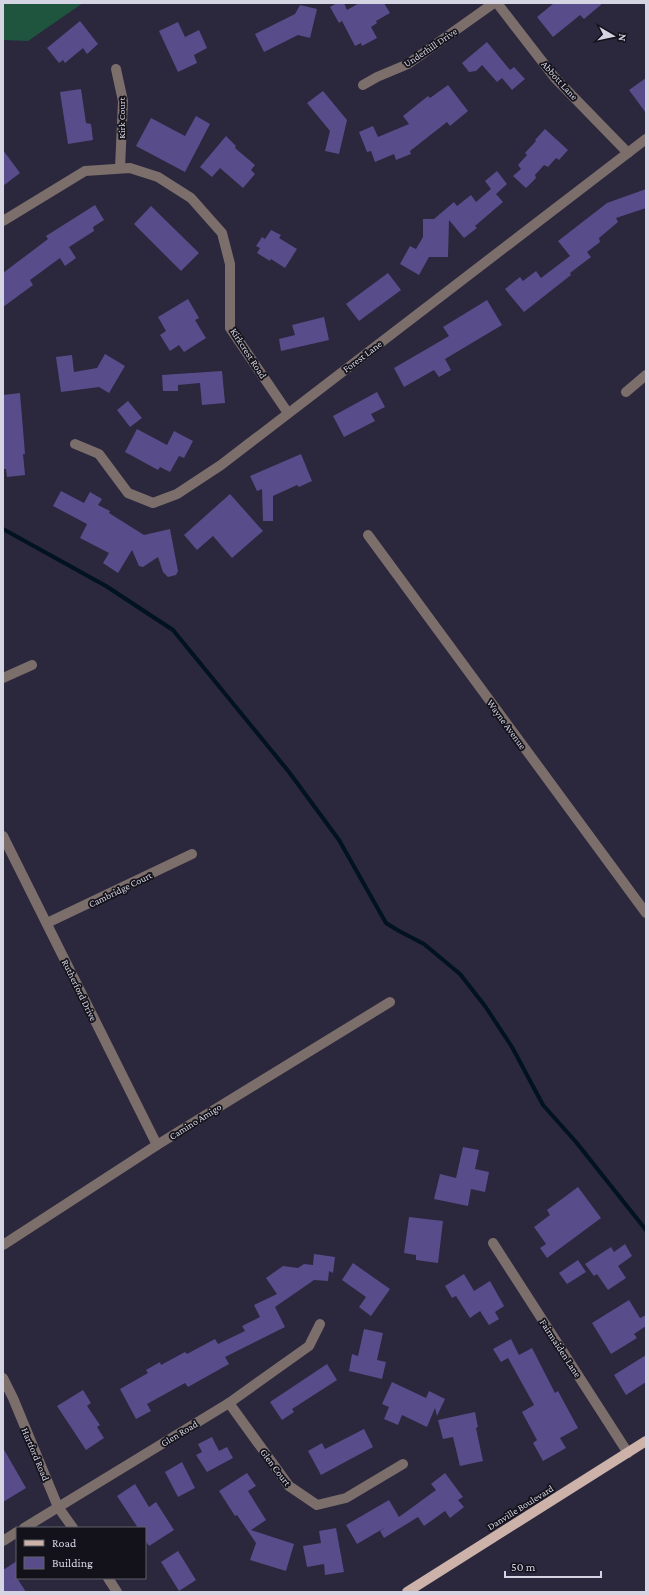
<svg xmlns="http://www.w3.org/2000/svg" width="649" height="1595" font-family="'Crimson Pro',serif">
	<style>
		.green { fill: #1f543e }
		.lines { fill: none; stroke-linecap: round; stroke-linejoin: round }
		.stream { stroke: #011220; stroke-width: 4 }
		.building { fill: #594c8a }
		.minor { stroke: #7c6f6b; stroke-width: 10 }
		.major { stroke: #cdb2aa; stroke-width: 10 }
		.labels { text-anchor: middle; stroke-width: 3.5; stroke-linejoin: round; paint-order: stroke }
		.street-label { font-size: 10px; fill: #d5d4e2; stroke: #13121b }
	</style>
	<rect width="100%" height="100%" fill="#2b273d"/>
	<polygon class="green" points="3,3 83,3 28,41 3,40"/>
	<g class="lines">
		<polyline class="stream" points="3,529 106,586 173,630 289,772 339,840 386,923 399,931 424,944 460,974 485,1006 512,1047 543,1105 576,1142 646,1230"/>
	</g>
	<g class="building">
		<polygon points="337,3 344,3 347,10 359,3 384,3 390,13 376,21 377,23 371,27 377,38 362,46 361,43 355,46 342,21 339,23 330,7"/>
		<polygon points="554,3 603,3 584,19 580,15 553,37 537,17"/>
		<polygon points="300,5 317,9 310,38 298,35 264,52 255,34 295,14"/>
		<polygon points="80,21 98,44 87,54 83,48 65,63 63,60 59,63 47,48"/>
		<polygon points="178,22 185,37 199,30 207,48 194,55 197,63 178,72 159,31"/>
		<polygon points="487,42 510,70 514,67 525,79 512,90 502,78 497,82 482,65 476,71 469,72 462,63"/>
		<polygon points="646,78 646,113 629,90"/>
		<polygon points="448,85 468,111 450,126 447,122 410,151 411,154 396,160 394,154 375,162 371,151 367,152 359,132 373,126 378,137 409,124 403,116 428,96 430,98"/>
		<polygon points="81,89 86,123 91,124 93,140 68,144 60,92"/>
		<polygon points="323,91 347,120 339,154 325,151 330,131 307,103"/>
		<polygon points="196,116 210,124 185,172 136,146 151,118 185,136"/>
		<polygon points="545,129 568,150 559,160 556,158 548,167 544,165 535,175 536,178 526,188 513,176 521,169 518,165 527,155 525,153 536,141 535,140"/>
		<polygon points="226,136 236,146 235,148 255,165 251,170 255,174 243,188 220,168 212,177 200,167"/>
		<polygon points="3,150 20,173 3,186"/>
		<polygon points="497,171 507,184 496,194 503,202 475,226 477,228 464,238 449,220 448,257 429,257 419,275 400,264 410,246 416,249 423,237 423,219 434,219 454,202 457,206 471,195 476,202 491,189 485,181"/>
		<polygon points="646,189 646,208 616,218 618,222 599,238 600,242 587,252 591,257 570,273 571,275 524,312 505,289 520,277 523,281 536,271 541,278 570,256 558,241 607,203"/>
		<polygon points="95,205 104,220 93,227 94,231 69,247 76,258 65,266 60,258 30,280 33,285 3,307 3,273 48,239 46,236"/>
		<polygon points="151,206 199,253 181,271 134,224"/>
		<polygon points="271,230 281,235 279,238 297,249 285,268 271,259 270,261 257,253 260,248 256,246 262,237 265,239"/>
		<polygon points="388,273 401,290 359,321 346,304"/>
		<polygon points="188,299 199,318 195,320 206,338 184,352 179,345 170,351 160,335 166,331 158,317"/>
		<polygon points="487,300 502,325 445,359 451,370 439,377 434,370 404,387 394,368 449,336 443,327"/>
		<polygon points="324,317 329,340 281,351 279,339 295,335 292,325"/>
		<polygon points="105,354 125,366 109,393 99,387 61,392 56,357 72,355 74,372 97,368"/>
		<polygon points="222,371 225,403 202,405 200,383 178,385 178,391 163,391 162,375"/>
		<polygon points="377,392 385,407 371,414 375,421 344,437 333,416"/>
		<polygon points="20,393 25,454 23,454 25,475 7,477 6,469 3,469 3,395"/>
		<polygon points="128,401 142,418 130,427 117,410"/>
		<polygon points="137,429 167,445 174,431 193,441 184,458 179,456 170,472 160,467 158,470 125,452"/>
		<polygon points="301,454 312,481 299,487 297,485 273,496 273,521 263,521 262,489 257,491 250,476"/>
		<polygon points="61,491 84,503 90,492 102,499 98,505 110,511 109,513 144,535 170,529 178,571 176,575 168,577 163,572 158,557 143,567 139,566 132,550 118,573 103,563 109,553 80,538 87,524 53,506"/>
		<polygon points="230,494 263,531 232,558 213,536 197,550 184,535"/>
		<polygon points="463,1147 479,1150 475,1169 489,1172 485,1192 471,1189 468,1206 434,1199 440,1174 456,1178"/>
		<polygon points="578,1187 601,1218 547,1258 540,1248 546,1244 534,1227 550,1215 547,1210"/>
		<polygon points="409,1217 443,1221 438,1263 416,1260 416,1255 404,1253"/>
		<polygon points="625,1244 632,1256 618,1266 626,1278 608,1290 597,1274 594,1276 585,1264 611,1247 614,1252"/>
		<polygon points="314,1254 335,1257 333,1273 329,1271 328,1281 314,1280 275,1307 285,1327 225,1357 229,1364 188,1387 185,1383 147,1404 151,1411 136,1419 120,1389 148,1373 146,1370 160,1362 161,1365 185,1352 187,1354 215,1339 218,1344 245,1331 242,1326 260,1317 254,1305 277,1294 266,1278 283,1266 298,1268 304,1264 313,1265"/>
		<polygon points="578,1260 586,1272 567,1284 559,1273"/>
		<polygon points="353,1263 390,1289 371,1316 359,1307 366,1297 342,1280"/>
		<polygon points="464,1274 474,1291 490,1281 504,1306 495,1312 499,1319 489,1325 480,1311 470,1318 456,1296 452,1298 445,1286"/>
		<polygon points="629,1300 640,1318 646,1315 646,1326 634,1334 637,1338 611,1354 592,1323"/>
		<polygon points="364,1329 383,1333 377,1360 386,1362 382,1379 349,1371 352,1354 358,1356"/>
		<polygon points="511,1339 519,1355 532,1348 555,1393 558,1391 578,1428 560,1438 566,1448 543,1461 533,1443 537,1440 522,1412 534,1405 508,1358 501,1362 493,1349"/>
		<polygon points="646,1355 646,1382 626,1395 614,1375"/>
		<polygon points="327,1364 337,1380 292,1409 294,1412 282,1420 270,1402"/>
		<polygon points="392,1382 426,1398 429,1391 445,1399 437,1416 435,1408 427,1427 402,1415 398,1425 384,1419 389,1407 382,1404"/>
		<polygon points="83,1390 91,1403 87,1406 100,1425 97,1427 104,1438 86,1450 57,1406"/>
		<polygon points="475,1412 478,1427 476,1428 483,1461 460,1466 453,1437 443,1439 438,1420"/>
		<polygon points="364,1429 373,1447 321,1475 308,1451 322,1443 325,1449"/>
		<polygon points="212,1437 219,1451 227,1447 233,1458 207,1472 196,1455 202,1452 198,1444"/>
		<polygon points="3,1448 26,1488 3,1502"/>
		<polygon points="182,1462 195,1488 178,1497 165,1472"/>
		<polygon points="247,1473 256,1486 248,1491 266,1520 251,1530 294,1544 286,1571 250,1560 256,1543 237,1515 235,1516 219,1491"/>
		<polygon points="445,1473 463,1497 458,1500 464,1507 450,1518 445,1511 424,1526 418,1517 384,1538 380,1531 386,1527 357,1544 346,1525 389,1500 399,1517 436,1490 431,1484"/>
		<polygon points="135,1484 149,1507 156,1502 174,1530 149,1546 145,1540 145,1528 138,1528 117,1496"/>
		<polygon points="336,1528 344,1572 325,1575 324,1564 307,1567 303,1546 321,1543 319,1531"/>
		<polygon points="178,1551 196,1580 179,1591 161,1562"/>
		<polygon points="17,1561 17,1578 26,1592 3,1592 3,1570"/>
	</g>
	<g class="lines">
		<g class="minor">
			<polyline points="497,3 555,78 628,153"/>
			<polyline points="116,69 123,101 120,168"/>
			<polyline points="363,85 377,77 408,64 494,3"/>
			<polyline points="3,221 85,171 130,168 158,177 191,198 222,233 230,264 230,328 288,413"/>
			<polyline points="626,392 646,375"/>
			<polyline points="75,444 99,454 128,493 153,503 177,494 221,465 646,139"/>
			<polyline points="368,535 646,913"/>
			<polyline points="3,678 32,665"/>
			<polyline points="3,836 157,1145"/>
			<polyline points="47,923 192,854"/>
			<polyline points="493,1243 628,1453"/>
			<polyline points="3,1245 157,1145 390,1002"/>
			<polyline points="3,1378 13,1398 58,1507 73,1528"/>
			<polyline points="229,1403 289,1486 317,1505 346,1498 403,1464"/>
			<polyline points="24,1528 229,1403 309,1346 320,1324"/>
			<polyline points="3,1541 17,1532"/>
			<polyline points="108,1578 117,1592"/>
		</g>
		<polyline class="major" points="407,1592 646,1441"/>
	</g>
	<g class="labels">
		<g class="street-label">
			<text transform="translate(430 47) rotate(-34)" y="4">Underhill Drive</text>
			<text transform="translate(560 80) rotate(48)" y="4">Abbott Lane</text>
			<text transform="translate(121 118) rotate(-90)" y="4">Kirk Court</text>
			<text transform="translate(249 353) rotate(57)" y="4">Kirkcrest Road</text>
			<text transform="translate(362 356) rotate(-37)" y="4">Forest Lane</text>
			<text transform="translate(507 724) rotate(54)" y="4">Wayne Avenue</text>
			<text transform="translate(120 889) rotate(-26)" y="4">Cambridge Court</text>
			<text transform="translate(80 990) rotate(64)" y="4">Rutherford Drive</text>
			<text transform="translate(195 1121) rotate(-32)" y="4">Camino Amigo</text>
			<text transform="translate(561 1348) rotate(57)" y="4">Fairmaiden Lane</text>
			<text transform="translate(179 1433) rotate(-31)" y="4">Glen Road</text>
			<text transform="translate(36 1454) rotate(67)" y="4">Hartford Road</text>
			<text transform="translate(276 1467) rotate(53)" y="4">Glen Court</text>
			<text transform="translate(520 1507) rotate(-32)" y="4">Danville Boulevard</text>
		</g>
	</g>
	<rect width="649" height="1595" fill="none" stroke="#d5d4e2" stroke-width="8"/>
	<rect x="16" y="1527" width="130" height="52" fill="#13121b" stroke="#61606b"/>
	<rect x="24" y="1540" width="20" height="6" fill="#cdb2aa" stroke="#61606b"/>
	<text x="52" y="1547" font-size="12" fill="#d5d4e2">Road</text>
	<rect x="24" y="1557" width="20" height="12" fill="#594c8a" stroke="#61606b"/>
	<text x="52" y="1567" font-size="12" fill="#d5d4e2">Building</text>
	<g transform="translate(613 36) rotate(99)" stroke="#13121b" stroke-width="3" paint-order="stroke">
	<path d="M0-3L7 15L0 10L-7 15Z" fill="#d5d4e2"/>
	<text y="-6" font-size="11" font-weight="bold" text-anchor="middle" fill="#d5d4e2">N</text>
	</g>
	<path d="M505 1571v6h96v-6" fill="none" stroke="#d5d4e2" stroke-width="2"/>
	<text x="511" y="1571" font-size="12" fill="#d5d4e2" stroke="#13121b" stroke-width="3" paint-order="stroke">50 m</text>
</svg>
